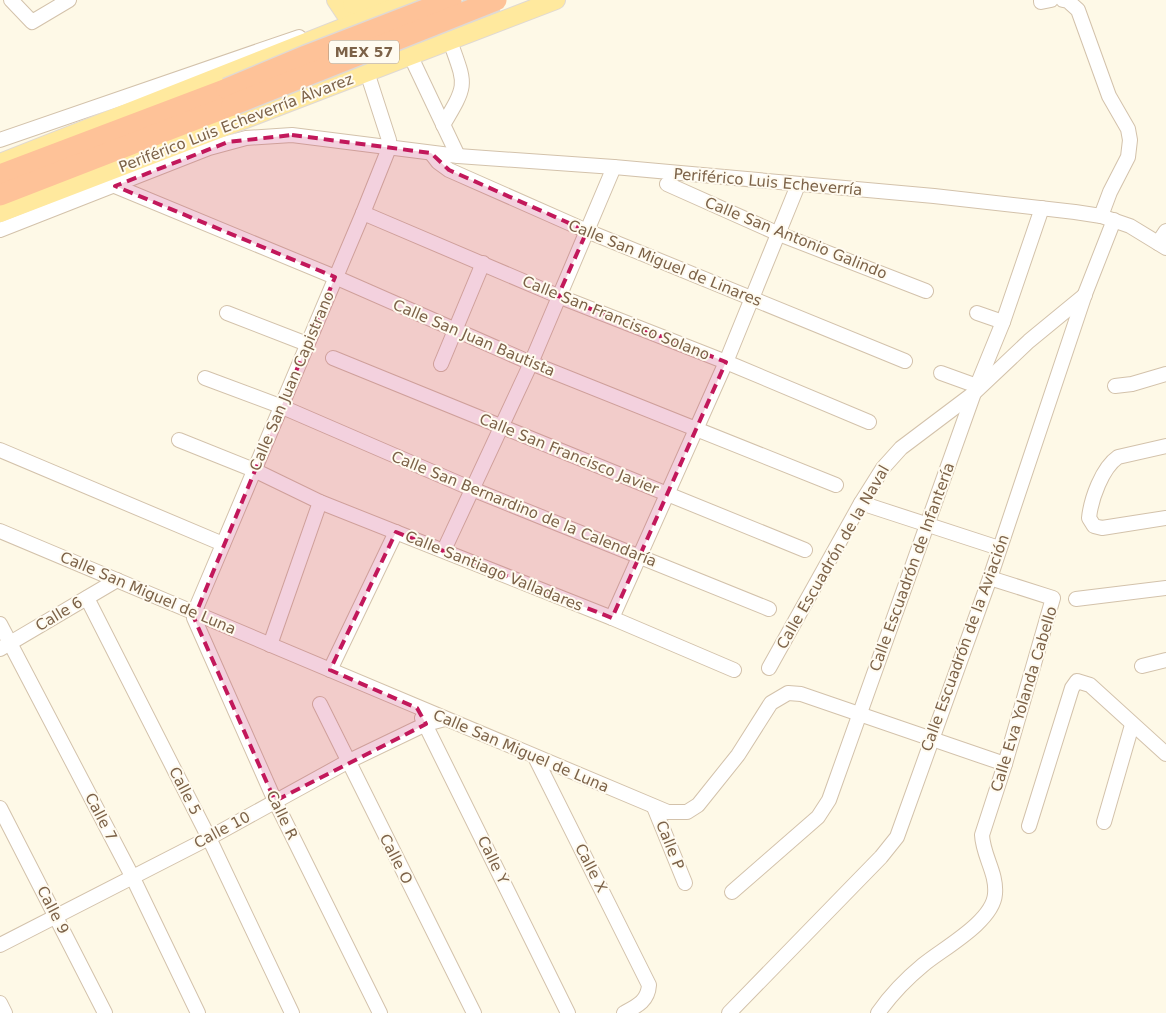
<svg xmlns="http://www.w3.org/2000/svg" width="1166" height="1013" font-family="'DejaVu Sans',sans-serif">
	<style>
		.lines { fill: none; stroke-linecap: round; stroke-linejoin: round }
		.minor-casing { stroke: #d3c2ab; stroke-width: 16 }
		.major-casing { stroke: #e0d9d3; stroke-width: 20 }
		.highway-casing { stroke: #e0d9d3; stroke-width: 24 }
		.minor { stroke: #fff; stroke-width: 14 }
		.major { stroke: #ffe99e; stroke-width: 18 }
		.highway { stroke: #fec298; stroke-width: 21 }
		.highway-bridge-casing { stroke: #e0d9d3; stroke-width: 24; stroke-linecap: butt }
		.highway-bridge { stroke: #fec298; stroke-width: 21 }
		.marked { fill: #c2185b; fill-opacity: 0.2; stroke: #c2185b; stroke-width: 4; stroke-dasharray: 10 6; stroke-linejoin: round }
		.labels { text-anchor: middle; stroke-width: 4; stroke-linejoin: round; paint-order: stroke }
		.shield { fill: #fffbf0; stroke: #a3907a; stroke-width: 1 }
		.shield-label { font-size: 14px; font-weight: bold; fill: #7c6248 }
		.street-label { font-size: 15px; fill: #7c6248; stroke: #fffbf0 }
	</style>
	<rect width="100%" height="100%" fill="#fef9e7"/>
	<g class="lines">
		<defs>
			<g id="minor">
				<polyline points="11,0 32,22 69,0"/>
				<polyline points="1041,0 1041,2 1051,0"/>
				<polyline points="1063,0 1068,1 1078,10 1109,96 1128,129 1130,140 1128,157 1110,192 1101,216"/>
				<polyline points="411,57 458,156"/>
				<polyline points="367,72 389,140 389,148 363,213 197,606 194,618 275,801 380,1013"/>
				<path d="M443,125C468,83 466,86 450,41"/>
				<polyline points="0,140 299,37"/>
				<polyline points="431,153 438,162 449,170 587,231 905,361"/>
				<polyline points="667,184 779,234 926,291"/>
				<polyline points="115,186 335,277 531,363 836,485"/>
				<polyline points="363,213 558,296 726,362 869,422"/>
				<polyline points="0,230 209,148 246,138 292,135 458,156 614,167 934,196 1075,212 1101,216 1130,226 1166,248"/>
				<polyline points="1158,243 1166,231"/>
				<polyline points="227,313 307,344"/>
				<polyline points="977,313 1003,322"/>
				<polyline points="333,358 805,550"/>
				<polyline points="441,364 483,263"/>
				<polyline points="941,373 977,386"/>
				<polyline points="205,378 280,406 472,489 769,609"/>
				<polyline points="1115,386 1132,384 1166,374"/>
				<polyline points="179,440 254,470 320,502 612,618 734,670"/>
				<path d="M1166,446L1118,457C1102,468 1091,499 1089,518L1094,526L1102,528L1166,518"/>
				<polyline points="0,450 223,544"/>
				<polyline points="861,503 999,548"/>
				<polyline points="0,531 668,812 687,812 698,805 738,755 771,703 788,693 801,694 1005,764"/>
				<polyline points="444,550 531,363 614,167"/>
				<polyline points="87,598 209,838 292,1013"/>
				<polyline points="1076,599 1166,588"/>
				<polyline points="612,618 726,362 798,185"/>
				<polyline points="0,624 132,876 198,1013"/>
				<polyline points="270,645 320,502"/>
				<polyline points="0,649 117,580"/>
				<polyline points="1142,666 1166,660"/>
				<polyline points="769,668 861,503 883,468 901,448 974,393 1029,341 1085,295"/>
				<polyline points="330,670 396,532"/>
				<polyline points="320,704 474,1013"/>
				<polyline points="422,718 568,1013"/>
				<path d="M535,757L649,985C648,1001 637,1006 624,1013"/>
				<polyline points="654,807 685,883"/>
				<polyline points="0,808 105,1013"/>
				<polyline points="1104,822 1132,725"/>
				<polyline points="1029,826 1072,688 1077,681 1090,685 1166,754"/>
				<polyline points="732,892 818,817 829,800 974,393 1003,322 1042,208"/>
				<polyline points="0,945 209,838 347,762 426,724 445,719"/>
				<polyline points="0,1003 5,1013"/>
				<polyline points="729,1013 881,857 897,837 990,578 1085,294 1114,220"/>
				<path d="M878,1013C890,996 906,979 923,965C942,949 993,922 995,894C997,873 983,856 982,835L1005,764L1053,598L990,578"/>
			</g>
			<g id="major">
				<polyline points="336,0 352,24 355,33"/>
				<polyline points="352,4 368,5 386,0"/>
				<polyline points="0,163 413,0"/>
				<polyline points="0,213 556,0"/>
			</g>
			<g id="highway">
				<polyline points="0,175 227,89"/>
				<polyline points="0,195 232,105"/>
			</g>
		</defs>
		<use href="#minor" class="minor-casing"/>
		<use href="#major" class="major-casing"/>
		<use href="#highway" class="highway-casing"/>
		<use href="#minor" class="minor"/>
		<use href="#major" class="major"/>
		<use href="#highway" class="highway"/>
		<defs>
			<g id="highway-bridge">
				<polyline points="227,89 306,56 451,0"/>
				<polyline points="232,105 496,0"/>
			</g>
		</defs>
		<use href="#highway-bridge" class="highway-bridge-casing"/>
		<use href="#highway-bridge" class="highway-bridge"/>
	</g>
	<path class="marked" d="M292,135L431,153L449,170L587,231L558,296L726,362L612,618L396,532L330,670L417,708L426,724L275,801L194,618L335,277L115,186L228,142Z"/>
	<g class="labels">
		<rect class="shield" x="329" y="40.5" width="70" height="23" rx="4"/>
		<g class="shield-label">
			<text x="364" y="57">MEX 57</text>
		</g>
		<g class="street-label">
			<text transform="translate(236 123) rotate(-21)" y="5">Periférico Luis Echeverría Álvarez</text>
			<text transform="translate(768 182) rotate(5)" y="5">Periférico Luis Echeverría</text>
			<text transform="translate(796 238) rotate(22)" y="5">Calle San Antonio Galindo</text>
			<text transform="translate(665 263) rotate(22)" y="5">Calle San Miguel de Linares</text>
			<text transform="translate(616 318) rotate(22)" y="5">Calle San Francisco Solano</text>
			<text transform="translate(474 338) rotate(23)" y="5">Calle San Juan Bautista</text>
			<text transform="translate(292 381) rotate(-67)" y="5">Calle San Juan Capistrano</text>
			<text transform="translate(569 454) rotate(22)" y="5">Calle San Francisco Javier</text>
			<text transform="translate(524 509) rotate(22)" y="5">Calle San Bernardino de la Calendaría</text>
			<text transform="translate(833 557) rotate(-60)" y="5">Calle Escuadrón de la Naval</text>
			<text transform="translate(912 567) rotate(-70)" y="5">Calle Escuadrón de Infantería</text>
			<text transform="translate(494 571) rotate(22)" y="5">Calle Santiago Valladares</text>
			<text transform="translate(148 593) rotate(23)" y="5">Calle San Miguel de Luna</text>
			<text transform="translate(59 614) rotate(-31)" y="5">Calle 6</text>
			<text transform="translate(965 643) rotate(-70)" y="5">Calle Escuadrón de la Aviación</text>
			<text transform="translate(1024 699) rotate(-73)" y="5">Calle Eva Yolanda Cabello</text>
			<text transform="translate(521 751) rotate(23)" y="5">Calle San Miguel de Luna</text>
			<text transform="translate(185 791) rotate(63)" y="5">Calle 5</text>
			<text transform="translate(282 815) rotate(64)" y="5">Calle R</text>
			<text transform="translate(101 817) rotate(63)" y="5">Calle 7</text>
			<text transform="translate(222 830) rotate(-28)" y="5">Calle 10</text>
			<text transform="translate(670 845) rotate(68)" y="5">Calle P</text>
			<text transform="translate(396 859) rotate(63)" y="5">Calle O</text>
			<text transform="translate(493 860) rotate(64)" y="5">Calle Y</text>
			<text transform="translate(591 868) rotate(63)" y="5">Calle X</text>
			<text transform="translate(53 910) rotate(63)" y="5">Calle 9</text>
		</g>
	</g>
</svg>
